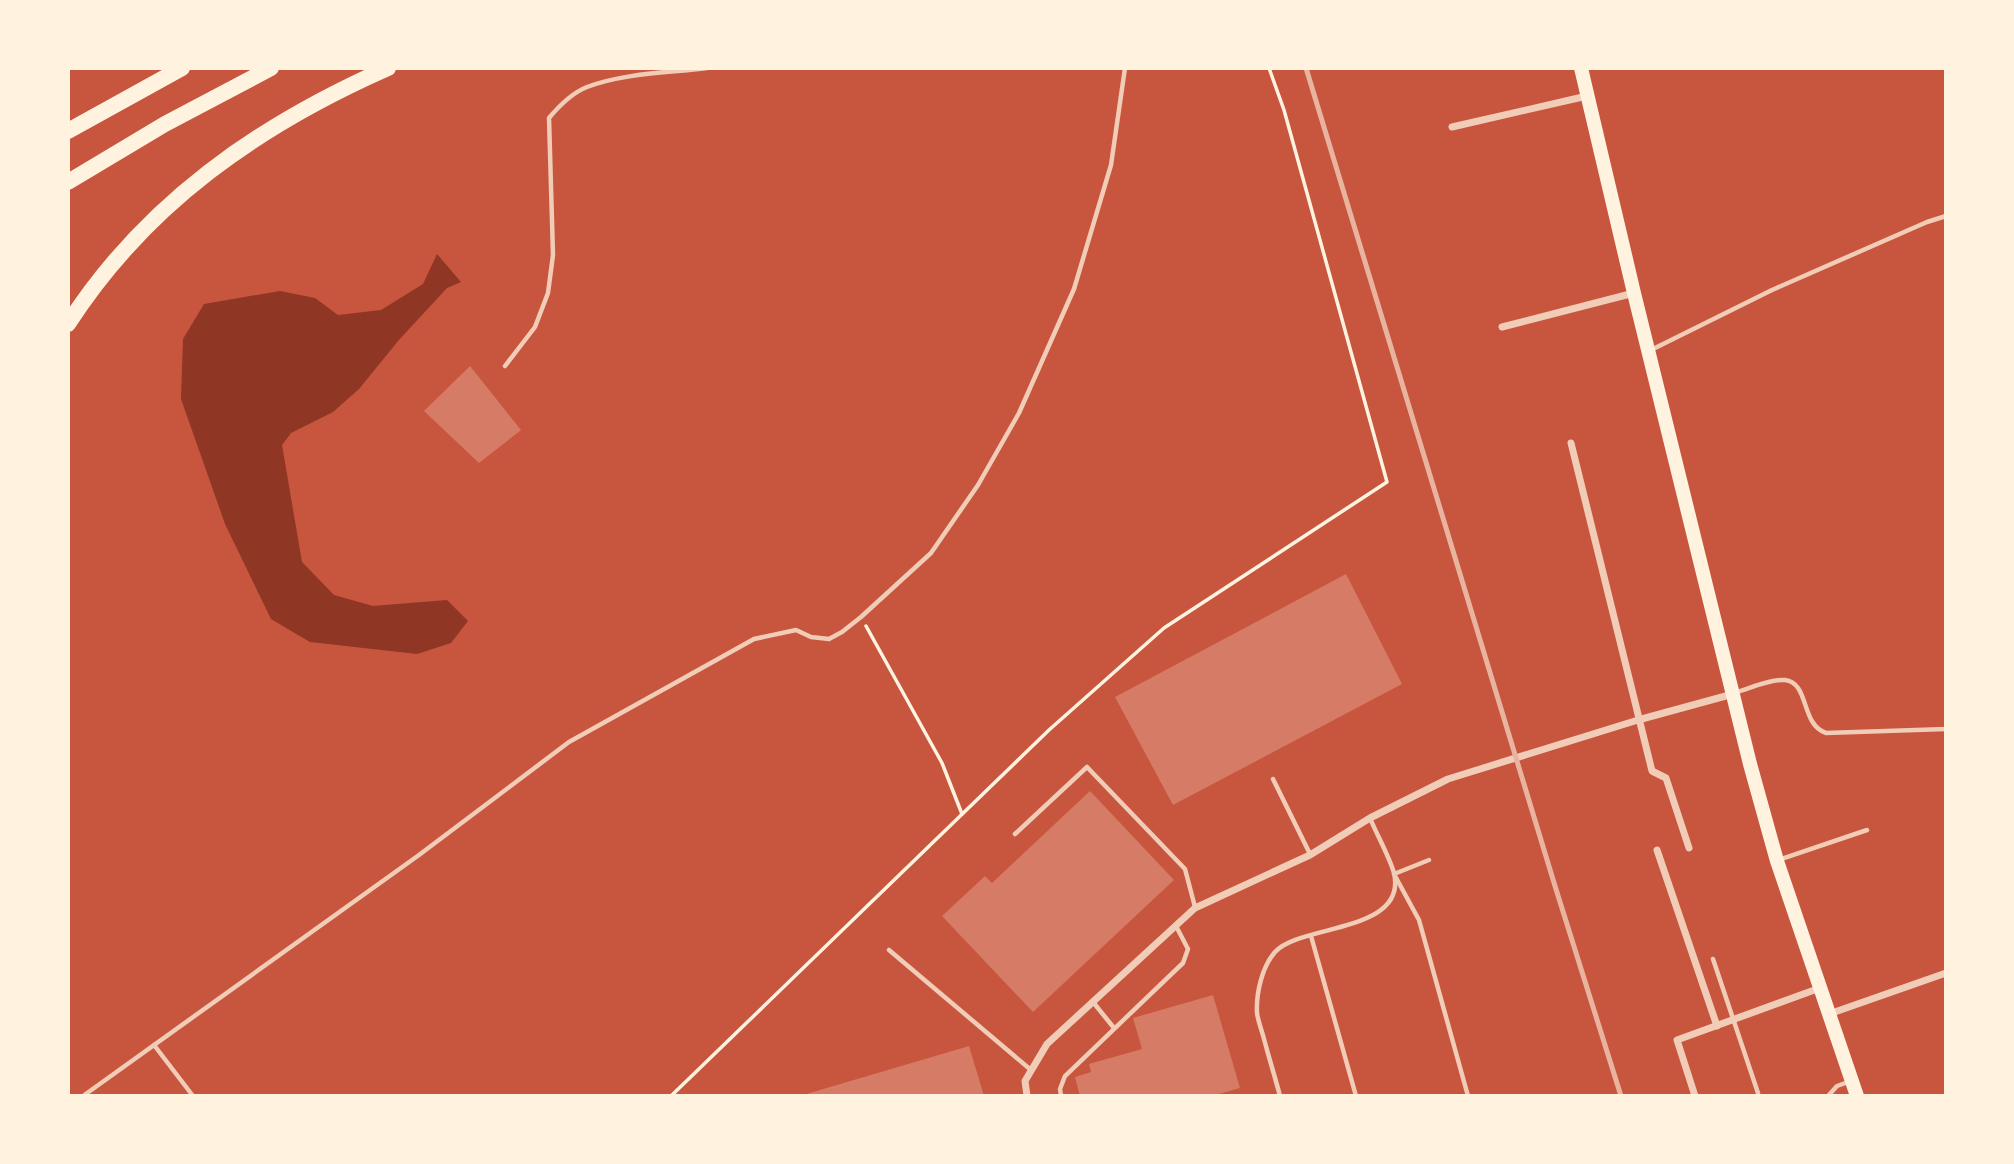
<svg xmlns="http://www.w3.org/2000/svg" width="2014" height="1164" font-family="'Varela Round',sans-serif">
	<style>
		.water { fill: #8f3625 }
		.building { fill: #d67c66 }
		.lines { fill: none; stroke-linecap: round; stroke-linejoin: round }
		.path { stroke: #fff3e0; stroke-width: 3.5 }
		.service { stroke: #f1ccb7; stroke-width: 4.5 }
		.minor { stroke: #f1ccb7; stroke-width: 7 }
		.primary { stroke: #fff3e0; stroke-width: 14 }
		.motorway { stroke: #fff3e0; stroke-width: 16 }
		.rail { stroke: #e9b49f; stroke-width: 5 }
	</style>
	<rect width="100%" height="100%" fill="#c8553d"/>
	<polygon class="water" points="437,254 461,282 447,288 398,341 359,389 333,412 291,433 282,445 302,562 334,595 373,606 447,600 468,621 451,643 417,654 310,642 271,619 225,524 181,399 183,339 204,304 280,291 315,298 338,315 381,310 423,284"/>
	<g class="building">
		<polygon points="470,366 521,430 479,463 424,411"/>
		<polygon points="1346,574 1402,684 1173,805 1115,697"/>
		<polygon points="1090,791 1174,880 1033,1012 942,916 985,876 992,883"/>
		<polygon points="1213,995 1240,1088 1212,1096 1080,1096 1075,1077 1091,1072 1089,1064 1142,1049 1133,1018"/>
		<polygon points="969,1046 984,1096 803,1096 803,1095"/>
	</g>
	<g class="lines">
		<g class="path">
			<polyline points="866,626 942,763 962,814"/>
			<polyline points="671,1096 1049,730 1164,628 1387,482 1284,110 1269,68"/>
		</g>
		<g class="service">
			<polyline points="1649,351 1772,290 1927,222 1946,216"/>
			<path d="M505,366L535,327L548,293L553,255L549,118C559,106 572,93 587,87C624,73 668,73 707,68"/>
			<path d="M1737,692C1751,688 1770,679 1785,680C1810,683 1800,724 1826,733L1946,729"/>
			<polyline points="1273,779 1310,854"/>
			<polyline points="1015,834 1087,767 1185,869 1195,907"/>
			<polyline points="1429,860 1394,874 1419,920 1468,1096"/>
			<polyline points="1778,860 1867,830"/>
			<polyline points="1311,936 1356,1096"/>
			<polyline points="889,950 1031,1070"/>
			<polyline points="1713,959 1758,1093"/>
			<polyline points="1093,1002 1114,1028"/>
			<polyline points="154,1045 193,1096"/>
			<polyline points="83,1096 419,855 569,742 754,639 796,630 811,637 829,639 842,632 861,617 931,553 978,485 1019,413 1074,289 1111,165 1125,68"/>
			<polyline points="1061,1096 1060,1089 1065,1076 1183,963 1188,949 1176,926"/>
			<path d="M1280,1096C1275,1077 1269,1058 1264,1039C1262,1031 1258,1021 1257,1013C1256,993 1262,967 1275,952C1300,924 1408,933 1394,873C1389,856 1377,835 1370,818"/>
			<polyline points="1828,1096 1837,1086 1851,1081"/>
		</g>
		<g class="minor">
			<polyline points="1452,127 1587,96"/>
			<polyline points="1502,327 1634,293"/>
			<polyline points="1571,443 1652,771 1666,778 1689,848"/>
			<polyline points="1657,850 1717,1026"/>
			<polyline points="1829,1014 1946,973"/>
			<polyline points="1027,1096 1025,1081 1047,1044 1195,908 1310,855 1370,818 1448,779 1638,720 1733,694"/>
			<polyline points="1695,1096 1677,1040 1820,988"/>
		</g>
		<polyline class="primary" points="1581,68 1634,293 1750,764 1777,861 1857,1096"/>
		<g class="motorway">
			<polyline points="68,131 182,68"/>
			<polyline points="68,182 165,124 271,68"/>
			<path d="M68,324C146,203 259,125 388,68"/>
		</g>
		<polyline class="rail" points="1306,68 1555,886 1621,1096"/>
	</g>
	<rect width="2014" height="1164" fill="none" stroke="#fff3e0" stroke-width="140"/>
</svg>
